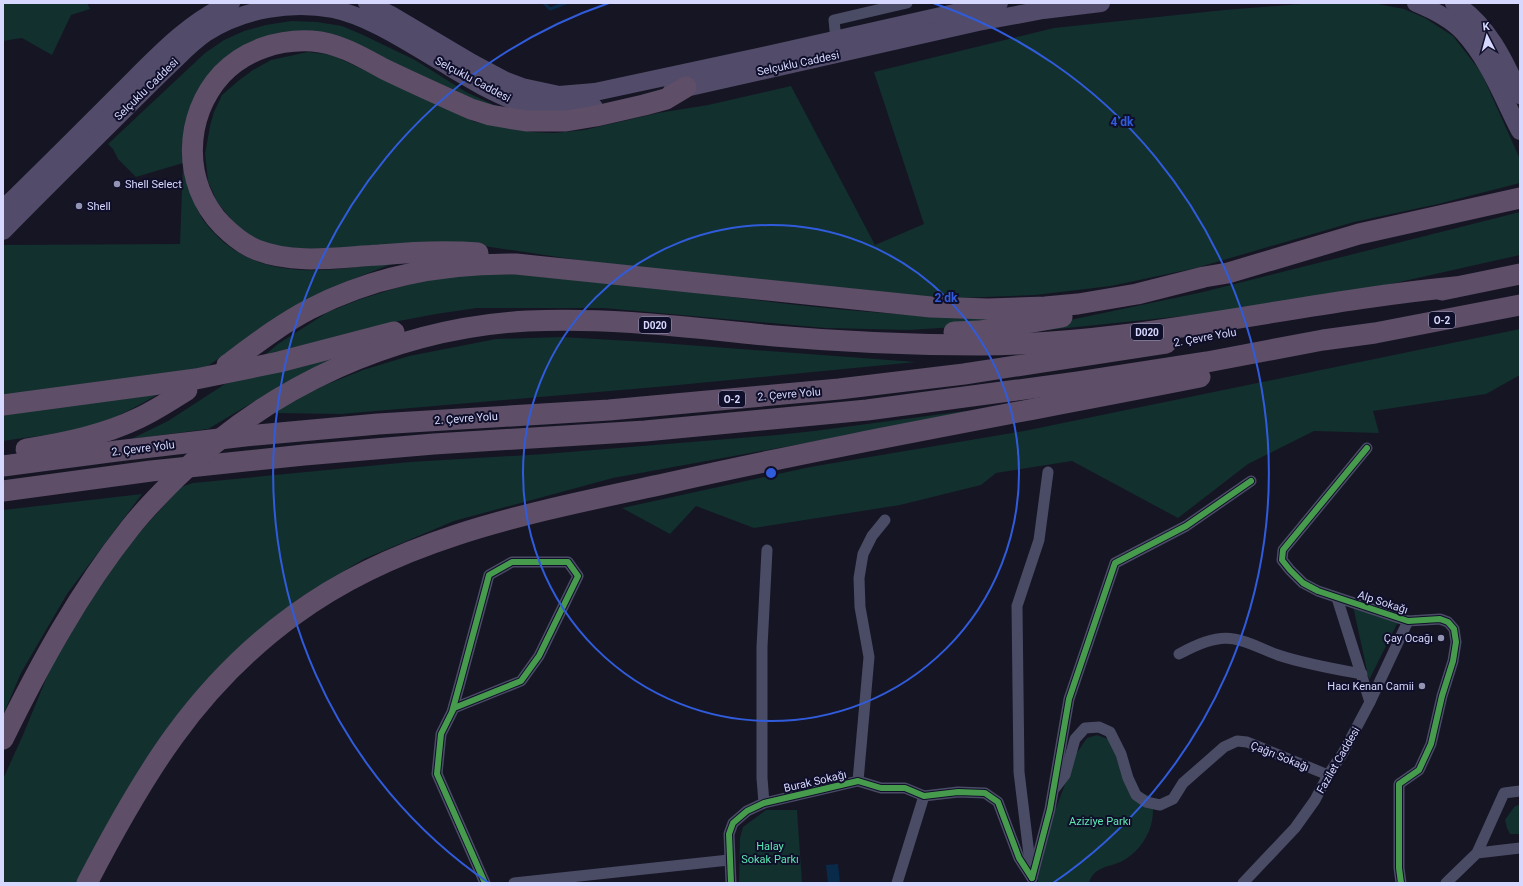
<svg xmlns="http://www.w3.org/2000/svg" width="1523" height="886" font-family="Roboto,sans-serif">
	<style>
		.green { fill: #12302d }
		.water { fill: #0a2a4a }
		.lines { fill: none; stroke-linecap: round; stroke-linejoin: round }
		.stream { stroke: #0a2a4a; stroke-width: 3 }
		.street { stroke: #4a4b65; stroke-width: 11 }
		.primary { stroke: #524c6a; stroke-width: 18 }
		.highway { stroke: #5e4e68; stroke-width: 21 }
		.cycleway-casing { stroke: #100f2a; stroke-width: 8 }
		.cycleway { stroke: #469c4c; stroke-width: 6 }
		.ring { fill: none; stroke: #305cdc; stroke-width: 2 }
		.poi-dot { fill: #9394b2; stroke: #100f2a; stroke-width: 1.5 }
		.labels { text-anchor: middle; stroke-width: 4; stroke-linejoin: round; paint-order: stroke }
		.shield { fill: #100f2a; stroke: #9b9cbf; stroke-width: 1 }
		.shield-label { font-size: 10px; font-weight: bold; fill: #d7d8ff }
		.street-label { font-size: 11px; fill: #d7d8ff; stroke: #100f2a }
		.poi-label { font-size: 11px; fill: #d7d8ff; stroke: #100f2a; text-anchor: start }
		.park-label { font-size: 11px; fill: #5be8b1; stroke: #100f2a }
		.centre { fill: #305cdc; stroke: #100f2a; stroke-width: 2 }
		.ring-label { font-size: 12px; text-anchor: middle; font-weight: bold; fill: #305cdc; stroke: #100f2a; stroke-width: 4; stroke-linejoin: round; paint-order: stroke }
	</style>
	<rect width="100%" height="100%" fill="#161524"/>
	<g class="green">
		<polygon points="3,3 87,3 90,9 71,15 52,55 22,38 3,41"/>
		<polygon points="1302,4 1378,4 1404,9 1425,18 1453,36 1481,72 1520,159 1520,183 1438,204 1354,222 1196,268 1111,286 1035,295 932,299 605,264 477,245 311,253 282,249 246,235 231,219 217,202 208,181 205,154 210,126 214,112 222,95 238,81 253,70 271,60 308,52 332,55 475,122 532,132 554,133 584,130 658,113 708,105 791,86 875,245 924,224 874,72 1054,28 1224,10"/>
		<path d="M291,21L317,22L342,26L361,34L415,60L466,92L516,115L300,35L205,90C203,118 200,146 198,175C198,182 194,198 196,205C199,217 209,228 218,237C267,284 339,270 400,261L350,280L295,306L202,370L3,400V246L4,245L180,244L183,163L136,177L118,159L113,149L108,144L205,53L224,40L244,31L266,25Z"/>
		<polygon points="1520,212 1520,255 1364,290 1203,314 1028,332 1027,329 1203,292"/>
		<path d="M526,274C581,280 636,285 691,292C796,305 903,320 1010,316L956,327L909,330L825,328L604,308H477L436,314L399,321L348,338L260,359L278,344L328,312L361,299L390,290L425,280L465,275Z"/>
		<polygon points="1520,329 1520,375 1486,394 1373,411 1379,433 1314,431 1248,464 1178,518 1072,461 996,473 981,485 900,505 754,528 696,506 670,534 622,508 810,467 1024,431"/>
		<polygon points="562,337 648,342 916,362 668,386 341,414 274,413 315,389 363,370 409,356 496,339"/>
		<polygon points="360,348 284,384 208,429 131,439 168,421 225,384"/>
		<path d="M164,391C139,405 113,421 85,427C59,434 30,437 3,441V414Z"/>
		<polygon points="965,411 966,414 613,478 454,521 364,559 301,597 238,650 79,883 3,883 3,779 23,735 58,650 128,545 181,487 193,483 410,462 545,454 777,435 814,431"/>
		<polygon points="142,494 67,594 21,673 3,715 3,510"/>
		<polygon points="1353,606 1398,622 1369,680"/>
		<path d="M1097,735L1108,739L1115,746L1117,760L1123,773L1135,791L1151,796C1158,821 1146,847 1124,860C1111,868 1094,865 1089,883H1038V877L1051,822L1076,754L1087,738Z"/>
		<polygon points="1520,804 1520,834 1510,834 1507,828 1505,820 1514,807"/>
		<polygon points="766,810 797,810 802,883 739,883 740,838 743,827"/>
	</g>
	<polygon class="water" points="838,864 840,883 828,883 826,865"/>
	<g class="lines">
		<polyline class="stream" points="544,3 550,9 566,3"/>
		<g class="street">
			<polyline points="836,40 834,20 907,3"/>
			<polyline points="1367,448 1283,550 1282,560 1290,570 1303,583 1318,591 1408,621 1440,619 1448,622 1454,629 1456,642 1453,661 1442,696 1431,744 1419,770 1399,784 1399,868 1401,883"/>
			<polyline points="1337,598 1370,702"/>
			<path d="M1179,654C1194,646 1216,635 1234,639C1248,641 1264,650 1278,655C1305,664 1334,669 1362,674"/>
			<polyline points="452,712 454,708 521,681 539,656 578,576 568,562 512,562 489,575 460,683 452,712 441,734 437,774 485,883"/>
			<polyline points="858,781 869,657 860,607 859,578 863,554 872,536 885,520"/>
			<polyline points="1055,788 1065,775 1075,739 1085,728 1099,727 1110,732 1121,754 1128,778 1136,795 1146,802 1160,805 1173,799 1183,783 1224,747 1237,741 1247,742 1328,775"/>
			<polyline points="764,803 762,778 762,647 767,550"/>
			<polyline points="1477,853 1504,793 1520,791"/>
			<polyline points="1031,871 1019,772 1017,606 1039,540 1048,472"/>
			<polyline points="1032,878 1050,809 1069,699 1115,563 1186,526 1251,481"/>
			<polyline points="514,883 729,860"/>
			<polyline points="731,883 729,834 733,823 747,811 764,803 858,781 881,788 905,788 924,796 958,792 985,793 998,802 1019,858 1032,878"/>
			<polyline points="897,883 924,796"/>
			<polyline points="1243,883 1295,828 1315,800 1328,775 1343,753 1370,702 1408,621"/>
			<polyline points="1446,883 1477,853 1520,848"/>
		</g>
		<g class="primary">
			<polyline points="367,3 391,15 472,63 506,81 522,87 559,95 595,92 758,57 999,3"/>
			<path d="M1416,3C1433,10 1451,19 1463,32C1489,60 1503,98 1520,131"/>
			<path d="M1454,3C1487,23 1505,61 1520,95"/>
			<polyline points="672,91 978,22 1043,10 1101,3"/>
			<path d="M3,209C41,172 78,135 116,97C151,63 185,23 231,3"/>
			<path d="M3,231C45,188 88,146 130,104C146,88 162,72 178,57C187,48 197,39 207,32C244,9 291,1 333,9C371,17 410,44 443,63C495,94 531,118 594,107"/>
		</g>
		<g class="highway">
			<path d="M478,253C445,250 412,252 379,255C339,257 295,265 257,250C244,245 231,234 222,225C182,184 183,116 222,74C245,50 279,39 312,41C339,43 362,57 384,69C413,83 442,96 471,109L490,115L526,121H566L596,116L644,105L666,99L686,87"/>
			<polyline points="1442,290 1520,274"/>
			<polyline points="954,332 980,331 1062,317"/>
			<path d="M227,365C254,345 281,324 310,309C374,276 444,263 516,264L931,307L988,309L1045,307L1078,304L1137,294L1204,277L1228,273L1359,234L1520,198"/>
			<polyline points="3,405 196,379 279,362 394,332"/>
			<path d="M26,449C64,443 104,435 139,418C156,410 171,400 187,390"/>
			<polyline points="3,466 117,451 245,436 378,424 609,410 839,389 964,374 1166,343"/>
			<polyline points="3,491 151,471 304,455 434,444 645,431 867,410 1078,382 1207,362 1323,340 1375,333 1520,305"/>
			<path d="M3,739C39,666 79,592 130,528C144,510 159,495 175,479C269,386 396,328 528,321C610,317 693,328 775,336C843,342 912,345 981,345C1141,344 1297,302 1455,287"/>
			<path d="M87,883C142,777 195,687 294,615C402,535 540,511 668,483C845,443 1023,412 1200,377"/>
		</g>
		<defs>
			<g id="cycleway">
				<polyline points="1367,448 1283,550 1282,560 1290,570 1303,583 1318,591 1408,621 1440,619 1448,622 1454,629 1456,642 1453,661 1442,696 1431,744 1419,770 1399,784 1399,868 1401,883"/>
				<polyline points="452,712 454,708 521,681 539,656 578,576 568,562 512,562 489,575 460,683 452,712 441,734 437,774 485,883"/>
				<polyline points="1032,878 1050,809 1069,699 1115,563 1186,526 1251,481"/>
				<polyline points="731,883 729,834 733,823 747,811 764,803 858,781 881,788 905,788 924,796 958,792 985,793 998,802 1019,858 1032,878"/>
			</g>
		</defs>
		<use href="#cycleway" class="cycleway-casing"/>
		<use href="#cycleway" class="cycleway"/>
	</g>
	<g class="ring">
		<circle cx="771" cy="473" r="248"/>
		<path d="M489 883A497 497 0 0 1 609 3M933 3A497 497 0 0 1 1053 883"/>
	</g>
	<g class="poi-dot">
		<circle cx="117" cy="184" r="4"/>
		<circle cx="79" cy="206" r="4"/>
		<circle cx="1441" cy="638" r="4"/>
		<circle cx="1422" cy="686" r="4"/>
	</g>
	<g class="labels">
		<g class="shield">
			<rect x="1429" y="312" width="26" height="16" rx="3"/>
			<rect x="639" y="317" width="32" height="16" rx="3"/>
			<rect x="1131" y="324" width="32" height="16" rx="3"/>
			<rect x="719" y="391" width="26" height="16" rx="3"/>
		</g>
		<g class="shield-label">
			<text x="1442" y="324">O-2</text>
			<text x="655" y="329">D020</text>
			<text x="1147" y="336">D020</text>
			<text x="732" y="403">O-2</text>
		</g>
		<g class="street-label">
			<text transform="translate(798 63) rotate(-12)" y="4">Selçuklu Caddesi</text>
			<text transform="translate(473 79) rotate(28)" y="4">Selçuklu Caddesi</text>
			<text transform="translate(146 89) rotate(-44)" y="4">Selçuklu Caddesi</text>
			<text transform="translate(1205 337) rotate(-10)" y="4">2. Çevre Yolu</text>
			<text transform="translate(789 394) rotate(-5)" y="4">2. Çevre Yolu</text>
			<text transform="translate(466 418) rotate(-4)" y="4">2. Çevre Yolu</text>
			<text transform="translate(143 448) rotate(-7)" y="4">2. Çevre Yolu</text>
			<text transform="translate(1383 602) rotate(18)" y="4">Alp Sokağı</text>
			<text transform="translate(1280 756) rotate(22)" y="4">Çağrı Sokağı</text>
			<text transform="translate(1338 760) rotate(-60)" y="4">Fazilet Caddesi</text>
			<text transform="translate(815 781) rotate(-13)" y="4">Burak Sokağı</text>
		</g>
		<g class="poi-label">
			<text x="125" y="188">Shell Select</text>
			<text x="87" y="210">Shell</text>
			<text x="1433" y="642" text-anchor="end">Çay Ocağı</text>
			<text x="1414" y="690" text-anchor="end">Hacı Kenan Camii</text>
		</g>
		<g class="park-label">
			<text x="1100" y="825">Aziziye Parkı</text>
			<text x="770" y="850">Halay<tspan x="770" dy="13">Sokak Parkı</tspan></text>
		</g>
	</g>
	<circle cx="771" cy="473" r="6" class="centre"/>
	<g class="ring-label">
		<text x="1122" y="126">4 dk</text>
		<text x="946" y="302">2 dk</text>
	</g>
	<rect width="1523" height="886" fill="none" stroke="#d7d8ff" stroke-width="8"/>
	<g transform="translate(1487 36) rotate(354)" stroke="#100f2a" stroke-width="3" paint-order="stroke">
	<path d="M0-3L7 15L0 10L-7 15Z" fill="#d7d8ff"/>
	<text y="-6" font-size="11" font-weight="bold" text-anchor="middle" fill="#d7d8ff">K</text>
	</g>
</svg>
